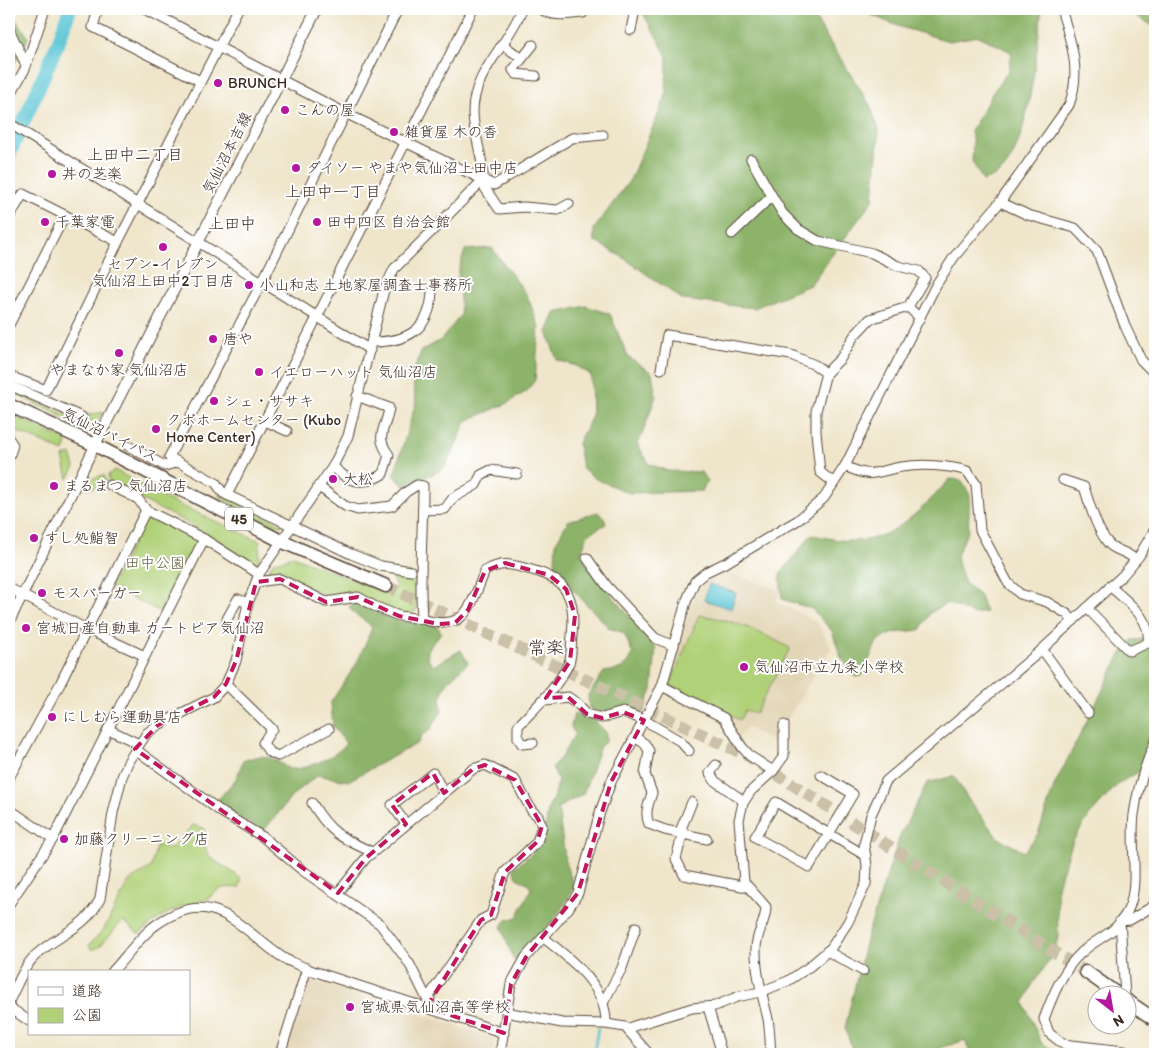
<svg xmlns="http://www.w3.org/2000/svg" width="1164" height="1063" font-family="Itim,'Klee One',sans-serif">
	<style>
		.built { fill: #e3d6b7 }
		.green { fill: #b1d179; stroke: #767e4c }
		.forest { fill: #8cb369; stroke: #646e44 }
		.water { fill: #5ac5d4; stroke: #4a7879 }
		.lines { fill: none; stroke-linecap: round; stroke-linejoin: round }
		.stream { stroke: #5ac5d4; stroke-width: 2.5 }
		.river { stroke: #5ac5d4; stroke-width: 14 }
		.highway-tunnel { stroke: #cbc0a8; stroke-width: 12; stroke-dasharray: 12 6; stroke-linecap: butt }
		.minor-casing { stroke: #564638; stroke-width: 11 }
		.major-casing { stroke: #564638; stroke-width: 12 }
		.highway-casing { stroke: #564638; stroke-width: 15 }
		.minor { stroke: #fff; stroke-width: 9 }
		.major { stroke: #fff; stroke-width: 10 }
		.highway { stroke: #fff; stroke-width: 12 }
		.marked { fill: none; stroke: #c2185b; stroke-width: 4; stroke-dasharray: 10 6; stroke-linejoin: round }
		.poi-dot { fill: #b5179e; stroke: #fff; stroke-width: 2 }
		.labels { text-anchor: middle; stroke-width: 4; stroke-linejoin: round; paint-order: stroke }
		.shield { fill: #fff; stroke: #766a62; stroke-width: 1 }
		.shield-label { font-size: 14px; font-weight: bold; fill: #3b2a1e }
		.poi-label { font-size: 15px; fill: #3b2a1e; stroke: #fff; text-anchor: start }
		.street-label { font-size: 15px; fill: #3b2a1e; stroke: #fff }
		.park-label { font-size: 15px; fill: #5e5c39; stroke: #fff }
		.neighbourhood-label { font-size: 16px; fill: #3b2a1e; stroke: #fff }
		.quarter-label { font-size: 18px; fill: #3b2a1e; stroke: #fff }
	</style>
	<rect width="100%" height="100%" fill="#fff"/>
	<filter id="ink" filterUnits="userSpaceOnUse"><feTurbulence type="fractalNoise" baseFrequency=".02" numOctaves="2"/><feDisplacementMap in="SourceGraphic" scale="10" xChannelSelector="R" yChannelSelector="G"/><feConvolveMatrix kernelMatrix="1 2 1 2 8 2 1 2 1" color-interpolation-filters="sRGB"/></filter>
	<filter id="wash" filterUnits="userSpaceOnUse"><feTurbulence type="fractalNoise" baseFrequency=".0096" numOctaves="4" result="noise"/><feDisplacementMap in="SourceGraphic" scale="20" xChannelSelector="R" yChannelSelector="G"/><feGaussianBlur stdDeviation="1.12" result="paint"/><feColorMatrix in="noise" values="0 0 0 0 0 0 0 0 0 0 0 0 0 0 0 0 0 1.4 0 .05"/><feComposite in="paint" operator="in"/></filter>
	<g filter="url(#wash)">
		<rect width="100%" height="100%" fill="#efe5ca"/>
		<g class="built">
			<polygon points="723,571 780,590 777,602 818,623 831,648 784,725 784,747 746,727 737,740 723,717 662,686 694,597 707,577"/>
			<polygon points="307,979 489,1036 495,1040 491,1054 285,1054"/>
		</g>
		<g class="green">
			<path d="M9,389C19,393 78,421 82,420L83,422L77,424L9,391Z"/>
			<polygon points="103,412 99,419 87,423 85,416"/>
			<polygon points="9,413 65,440 67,443 64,452 9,428"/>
			<polygon points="71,454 75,467 68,479 63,457"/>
			<polygon points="115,470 164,498 260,541 259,560 256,566 193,526 109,483 108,475"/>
			<polygon points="104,475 107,485 87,489 90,479"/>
			<path d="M218,494L283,525C272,531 227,504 218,494Z"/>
			<polygon points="147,514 199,540 161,612 110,587"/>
			<polygon points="290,555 380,591 391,592 396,587 391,575 409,572 416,589 416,611 406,617 351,591 329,597 294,579 267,574 273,562 287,559"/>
			<path d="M699,615C735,620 758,631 790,648L755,714L745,710L740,720L670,685Z"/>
			<path d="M193,825L204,828C202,867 220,858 242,880L239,888C215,885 218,894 201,902C195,905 188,905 182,907C166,912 151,924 139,934L123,921L99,947L92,950L89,945L104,929L129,881L151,867L157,844L171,849Z"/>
		</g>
		<g class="forest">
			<path d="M9,9H11C14,21 22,26 28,37L21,56L9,66Z"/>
			<polygon points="643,9 812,9 819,25 870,105 879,130 873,200 810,285 754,308 683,300 624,258 594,241 594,229 630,180 666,96 667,56 643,13"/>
			<path d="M857,9H1042C1036,49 1030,145 1001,172C996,176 989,179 983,181L972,161L973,144L971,131L993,92L1009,70L1011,52L979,36L949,41L900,27Z"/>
			<polygon points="1129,9 1155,9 1155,27 1133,14"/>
			<polygon points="492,248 527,295 539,327 535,380 527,391 506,404 466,421 453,453 442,470 404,486 394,475 416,402 412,377 421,351 441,340 461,315 458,272 465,250"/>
			<polygon points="586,306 610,314 628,357 652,373 656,396 638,445 649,464 668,471 701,472 707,482 702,491 629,493 596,479 582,468 578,443 592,416 591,375 577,366 557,360 547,332 555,313"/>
			<path d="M950,479L961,480L970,495L968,531L956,557L965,583L979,595L986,612L973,614L947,603L930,613L920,630L893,633L877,641L862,676L855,677L841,657L832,631L812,609L782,599L780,575L811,535C825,537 840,541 854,541C894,541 925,506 950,479Z"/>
			<path d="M598,512L604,518L606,524L588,534L581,553L587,565L656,648L652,690L643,712L619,709L605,714L589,708L588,695L604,672C620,670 626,668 633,654L624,633L609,628L562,578L555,565L556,542L568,521Z"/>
			<path d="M353,603H360L376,613L401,622L419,621L438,627L441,632C436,642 419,651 433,666L461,650L468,663C451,678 437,687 442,711L429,731L422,735L418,743L348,781L318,775L294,794L265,829L258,828L215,803L236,779L243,761C259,755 265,754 280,763C283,765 287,768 290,769C304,771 340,755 346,743L333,727L331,702L357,663L372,628C366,618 355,618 349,607Z"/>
			<polygon points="1155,638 1155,755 1149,766 1119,783 1089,816 1073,841 1057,887 1058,936 1054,954 1032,985 1024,1003 1042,1044 1064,1054 970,1054 965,1040 923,1054 857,1054 853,1052 845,1028 867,936 900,836 927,783 954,776 968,799 997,837 1024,852 1038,834 1055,784 1120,656 1132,640"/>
			<path d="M574,714L595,721L606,732V742L600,746L583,794L558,808L566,865L574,886C560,916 538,938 514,961L501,926L507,920L517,917L531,889L528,883L518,879L513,869L534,852L546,825L548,809L556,791L558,779L552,768L562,756L575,734L571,727Z"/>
		</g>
		<polygon class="water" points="709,584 736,593 731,609 704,600"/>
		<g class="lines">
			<polyline class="stream" points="590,1054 594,1051 598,1028"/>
			<polyline class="river" points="9,155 58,43 70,9"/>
		</g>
	</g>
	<g filter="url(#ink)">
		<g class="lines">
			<polyline class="highway-tunnel" points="386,586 748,756 1086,972"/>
			<defs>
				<g id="minor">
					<polyline points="98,9 93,27 200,81"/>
					<polyline points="145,9 347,114 494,185 572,138 603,135"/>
					<polyline points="398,9 262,282 169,457 216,483 223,493 351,554 381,566 411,571"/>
					<path d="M541,9C553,18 569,14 583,13L585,9"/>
					<polyline points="9,29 26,65"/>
					<polyline points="631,30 635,9"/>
					<polyline points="502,44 521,58"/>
					<polyline points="533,45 513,70 516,74 536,76"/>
					<polyline points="9,97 25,69 45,9"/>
					<polyline points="9,123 370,350"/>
					<polyline points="481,182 499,209 524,207 558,210 569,204"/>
					<polyline points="772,196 783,214 798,229 818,241 872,253 898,266 919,271 925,278 908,307"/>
					<polyline points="1000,202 1028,215 1075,228 1097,251 1125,326 1141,360 1155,374"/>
					<polyline points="9,218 23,194 118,242"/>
					<polyline points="732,234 772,196 751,159"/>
					<polyline points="9,325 65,215"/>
					<path d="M372,342C407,342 430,330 432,292"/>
					<polyline points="661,369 667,335 791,355 815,365 826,373"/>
					<polyline points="9,376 46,390 118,242 238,9"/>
					<polyline points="9,385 82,417"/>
					<polyline points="265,421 287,431"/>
					<polyline points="9,439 13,445 9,457"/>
					<polyline points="128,446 165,466 178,462"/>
					<path d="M333,466C348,483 364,486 383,474L389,455C374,435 386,430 389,408L357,396"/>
					<path d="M845,466C872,479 874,472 901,467C921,464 948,465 967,471L976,484L980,530L1008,583L1020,594L1047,602L1067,614L1073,621"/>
					<path d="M1063,480L1084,487C1090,505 1096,528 1108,543C1116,552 1128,551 1135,560"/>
					<polyline points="834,483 820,472 816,432 816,411 826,373 841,358 854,336 870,319 908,307 920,318"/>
					<polyline points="110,485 138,499 146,510"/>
					<polyline points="227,495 473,9"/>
					<polyline points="423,510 445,509 453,498 476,485 481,475 491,470 517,474"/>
					<polyline points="587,558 607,586 655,638 674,646"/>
					<path d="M256,582L280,579L326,602L358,597L374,606L399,616L422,619C419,574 423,530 423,486L417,485L406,492L392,506L358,510L345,506L318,486"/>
					<polyline points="9,588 86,629 145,656"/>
					<path d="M1087,608L1129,651L1148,643C1152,618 1127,602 1110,586"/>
					<polyline points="227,619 238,599 248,603"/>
					<path d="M422,619C467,633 470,606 485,571C504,560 512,565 532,570C569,580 576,600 572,636C571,645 572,655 569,663C557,688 537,706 518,726V738L522,744L533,743"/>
					<polyline points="9,623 95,445"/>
					<polyline points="1042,649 1088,713"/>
					<polyline points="226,684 272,729 263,743 269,752 278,756 329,729"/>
					<polyline points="662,686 724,718 742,747 750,756 773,771 784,756 784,725"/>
					<polyline points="545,700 568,697 578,704 587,714 602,718 623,712 644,720 680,741 689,751"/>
					<polyline points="108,729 139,744"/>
					<path d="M635,737L645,744L649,751L645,774L652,793C649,803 644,813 649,824L665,830L707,839"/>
					<polyline points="135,749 223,813 263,837 302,870 380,924 409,963 429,1003"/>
					<polyline points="716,765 710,773 715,781 741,799 743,803"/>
					<polyline points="821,775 853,794 809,867 755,837 776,802 866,856"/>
					<polyline points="9,778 60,684 146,510 204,539"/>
					<polyline points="692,802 681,829 683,832 676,859 684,875 747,887"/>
					<path d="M312,803C330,833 341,838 372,852"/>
					<polyline points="9,809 53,839"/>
					<polyline points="406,824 392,805 433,773 444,793"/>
					<polyline points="338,893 366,858 473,769 485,765 515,780 532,811 538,816 542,826 537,842 505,872 491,915 481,920 430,995 429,1003"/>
					<polyline points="9,904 53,839 204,539 259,574"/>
					<path d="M544,938C571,960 607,986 606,1024"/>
					<polyline points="827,951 863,971"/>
					<path d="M112,972C126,957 137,940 153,927C213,882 238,928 285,959C293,963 302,966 310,970L504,1033"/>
					<polyline points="1125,996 1120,921 1130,920 1155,905"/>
					<path d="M9,1001C17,986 24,965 37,954C59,934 86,928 100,899L113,813L122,777L129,760L147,733L158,725L214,697L226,684L236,661L248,603L259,574L333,466L348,436L384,290L394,269L483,180C484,156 473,135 473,112C473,71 509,45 522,9"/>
					<polyline points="603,1003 622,968 636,927"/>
					<polyline points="9,1007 29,1021"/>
					<polyline points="708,1007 722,1054"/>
					<polyline points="506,1012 562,1023 606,1024 625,1027 649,1054"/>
					<polyline points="629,1030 634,1026 692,1008 715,1006 737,997 760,992 788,981 809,967 831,948 848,922 866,884 867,866 864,844 871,815 886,781 1037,654 1123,575 1139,556 1155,529"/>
					<polyline points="280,1054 307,968"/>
					<path d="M500,1054L511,984L526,957L568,909L578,893L600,812L611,782L662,686L686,602L695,581L706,572L729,561L798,520L824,498L845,466L936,285L954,257L1000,202L1069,105C1082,71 1071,42 1061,9"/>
					<path d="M771,1054C770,1043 770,1031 768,1019C763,997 756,975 756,951C755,934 766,923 766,907L744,882L739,820L743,803L751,791L773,771"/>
					<path d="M1129,1054L1124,1051L1063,1044L1049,1033L1044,1019C1052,997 1063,969 1081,953C1098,936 1115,936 1128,910C1140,885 1130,843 1134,815C1137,790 1145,765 1155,742"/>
				</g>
				<polyline id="major" points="95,445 317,9"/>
				<g id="highway">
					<polyline points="9,405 95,445 283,542 386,586"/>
					<polyline points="1086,972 1120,996"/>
					<polyline points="1126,1000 1155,1020"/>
				</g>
			</defs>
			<use href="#minor" class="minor-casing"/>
			<use href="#major" class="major-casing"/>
			<use href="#highway" class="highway-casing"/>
			<use href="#minor" class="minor"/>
			<use href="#major" class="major"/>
			<use href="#highway" class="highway"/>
		</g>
	</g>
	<path class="marked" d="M505,563L549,575L566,589L575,615L570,661L546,698L568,697L587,714L602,718L623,712L644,720L611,782L578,893L526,957L511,984L504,1033L432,1009L429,1003L481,920L491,915L505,872L537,842L542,826L515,780L485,765L473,769L444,793L433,773L392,805L406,824L366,858L338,893L135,749L158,725L214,697L226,684L236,661L256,582L280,579L326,602L358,597L399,616L439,624L455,623L468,610L485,571Z"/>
	<g class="poi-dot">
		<circle cx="218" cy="83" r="5"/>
		<circle cx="285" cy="110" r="5"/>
		<circle cx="394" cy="132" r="5"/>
		<circle cx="296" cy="168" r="5"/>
		<circle cx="52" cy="174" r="5"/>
		<circle cx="45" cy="222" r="5"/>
		<circle cx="317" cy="222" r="5"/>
		<circle cx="163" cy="247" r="5"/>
		<circle cx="249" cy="285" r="5"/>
		<circle cx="213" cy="339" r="5"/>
		<circle cx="119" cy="353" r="5"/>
		<circle cx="259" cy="372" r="5"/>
		<circle cx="214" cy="401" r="5"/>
		<circle cx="156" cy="429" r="5"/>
		<circle cx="333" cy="479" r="5"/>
		<circle cx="54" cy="486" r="5"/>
		<circle cx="34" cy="538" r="5"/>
		<circle cx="42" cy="593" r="5"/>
		<circle cx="26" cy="628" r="5"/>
		<circle cx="744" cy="667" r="5"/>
		<circle cx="52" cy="717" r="5"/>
		<circle cx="64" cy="839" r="5"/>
		<circle cx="350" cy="1007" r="5"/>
	</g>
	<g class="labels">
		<rect class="shield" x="225" y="507.5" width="28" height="23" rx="4"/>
		<g class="shield-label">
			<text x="239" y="524">45</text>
		</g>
		<g class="poi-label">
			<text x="228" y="88">BRUNCH</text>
			<text x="295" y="115">こんの屋</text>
			<text x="404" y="137">雑貨屋 木の香</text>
			<text x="306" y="173">ダイソー やまや気仙沼上田中店</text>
			<text x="62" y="179">丼の芝楽</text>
			<text x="55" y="227">千葉家電</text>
			<text x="327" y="227">田中四区 自治会館</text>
			<text x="163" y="269" text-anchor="middle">セブン-イレブン<tspan x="163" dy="17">気仙沼上田中2丁目店</tspan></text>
			<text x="259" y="290">小山和志 土地家屋調査士事務所</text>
			<text x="223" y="344">唐や</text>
			<text x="119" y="375" text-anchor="middle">やまなか家 気仙沼店</text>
			<text x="269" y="377">イエローハット 気仙沼店</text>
			<text x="224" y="406">シェ・ササキ</text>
			<text x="166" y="425">クボホームセンター (Kubo<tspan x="166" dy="17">Home Center)</tspan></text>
			<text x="343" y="484">大松</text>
			<text x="64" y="491">まるまつ 気仙沼店</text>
			<text x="44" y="543">すし処鮨智</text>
			<text x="52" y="598">モスバーガー</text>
			<text x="36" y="633">宮城日産自動車 カートピア気仙沼</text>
			<text x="754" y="672">気仙沼市立九条小学校</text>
			<text x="62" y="722">にしむら運動具店</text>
			<text x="74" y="844">加藤クリーニング店</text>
			<text x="360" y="1012">宮城県気仙沼高等学校</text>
		</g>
		<g class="street-label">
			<text transform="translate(227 153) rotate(-63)" y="5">気仙沼本吉線</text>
			<text transform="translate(110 435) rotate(26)" y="5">気仙沼バイパス</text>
		</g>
		<g class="park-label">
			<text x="155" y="568">田中公園</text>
		</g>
		<g class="neighbourhood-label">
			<text x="135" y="160">上田中二丁目</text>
			<text x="333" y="197">上田中一丁目</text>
			<text x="232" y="229">上田中</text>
		</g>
		<g class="quarter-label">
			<text x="546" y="654">常楽</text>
		</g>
	</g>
	<rect width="1164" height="1063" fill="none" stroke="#fff" stroke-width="30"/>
	<rect x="28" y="970" width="162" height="65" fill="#ffffff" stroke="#b1aaa5"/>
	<rect x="38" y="987" width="25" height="8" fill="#ffffff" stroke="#b1aaa5"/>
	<text x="72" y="996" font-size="15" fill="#3b2a1e">道路</text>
	<rect x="38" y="1008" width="25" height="15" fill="#b1d179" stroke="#b1aaa5"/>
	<text x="72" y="1020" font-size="15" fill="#3b2a1e">公園</text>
	<g transform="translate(1112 1010) rotate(149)"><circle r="24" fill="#ffffff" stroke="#b1aaa5"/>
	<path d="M0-4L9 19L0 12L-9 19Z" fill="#b5179e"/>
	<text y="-8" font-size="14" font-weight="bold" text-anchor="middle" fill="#3b2a1e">N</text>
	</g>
</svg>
